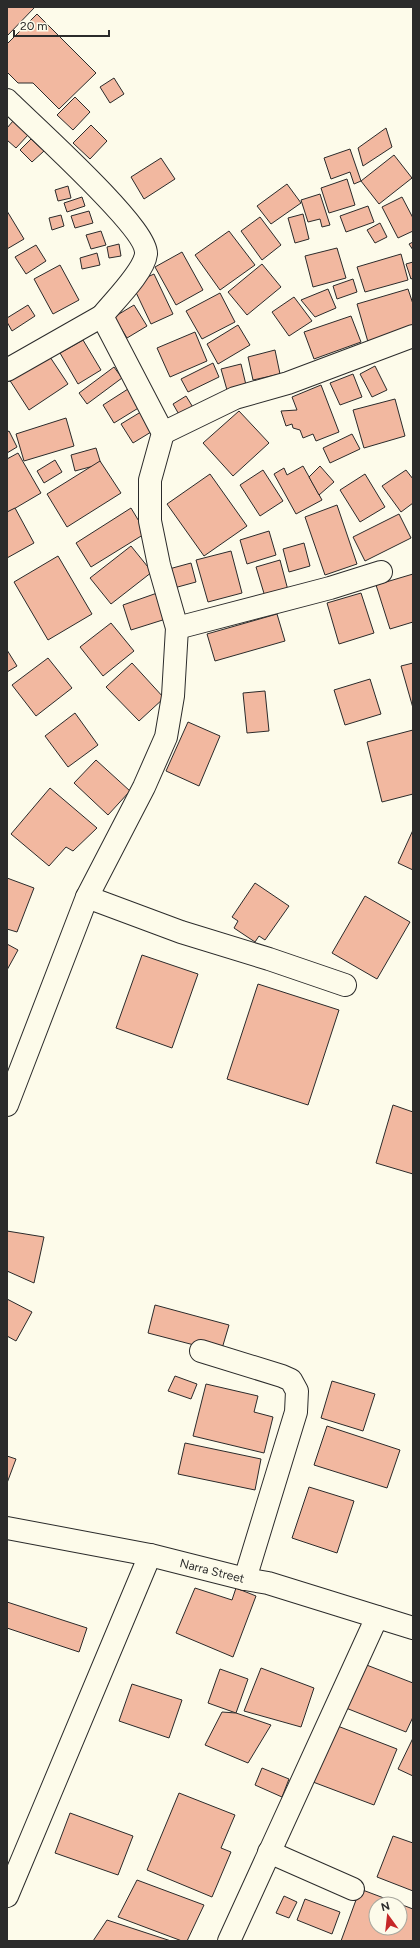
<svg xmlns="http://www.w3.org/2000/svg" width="420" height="1948" font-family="Figtree,sans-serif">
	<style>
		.building { fill: #f2b8a0; stroke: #2b2b2b; fill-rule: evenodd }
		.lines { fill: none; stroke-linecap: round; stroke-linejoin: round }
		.minor-casing { stroke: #2b2b2b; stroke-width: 24 }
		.tertiary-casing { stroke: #2b2b2b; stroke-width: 24 }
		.minor { stroke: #fdfbea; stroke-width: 22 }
		.tertiary { stroke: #fdfbea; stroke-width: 22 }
		.labels { text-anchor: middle; stroke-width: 3; stroke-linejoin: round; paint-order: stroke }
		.street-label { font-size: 12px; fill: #2b2b2b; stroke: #fdfbea }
	</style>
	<rect width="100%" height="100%" fill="#fdfbea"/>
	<g class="building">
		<polygon points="7,7 35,7 7,36"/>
		<polygon points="37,14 96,73 59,109 33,83 18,83 7,72 7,44"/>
		<polygon points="114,78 124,94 110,103 100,87"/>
		<polygon points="75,97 90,112 73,130 57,115"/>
		<polygon points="13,121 28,135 16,148 7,140 7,128"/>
		<polygon points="91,125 107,141 90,159 73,143"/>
		<polygon points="386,128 392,147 363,166 358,148"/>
		<polygon points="31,139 44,151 32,162 20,150"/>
		<polygon points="350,149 361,181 354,184 350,172 331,179 324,158"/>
		<polygon points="394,155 412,178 379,204 361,181"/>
		<polygon points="161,158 175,179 144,199 131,177"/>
		<polygon points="347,179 355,205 329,213 321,188"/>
		<polygon points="287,184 301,203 271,224 257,206"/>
		<polygon points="68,186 71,198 58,201 55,190"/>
		<polygon points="320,194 330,225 322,227 320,219 308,222 301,200"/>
		<polygon points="82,197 85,206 67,212 64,203"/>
		<polygon points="402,197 413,218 413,231 398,238 382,207"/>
		<polygon points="368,206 374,222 346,232 340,216"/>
		<polygon points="7,211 24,239 7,249"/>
		<polygon points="89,211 93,223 75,228 71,216"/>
		<polygon points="303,214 309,239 295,243 288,218"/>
		<polygon points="61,215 64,226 52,230 49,218"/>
		<polygon points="260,217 281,245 262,260 241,231"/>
		<polygon points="380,223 387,237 375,243 367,230"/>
		<polygon points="101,231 106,245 91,249 86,235"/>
		<polygon points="229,231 255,265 220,290 195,255"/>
		<polygon points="413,242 413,250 409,244"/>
		<polygon points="119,244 121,256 109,258 107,247"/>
		<polygon points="36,245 46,261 26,274 15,257"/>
		<polygon points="337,248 346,278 313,287 305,256"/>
		<polygon points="182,252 203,290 176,305 155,267"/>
		<polygon points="97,253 100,265 82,269 80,258"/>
		<polygon points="401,254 408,280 365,292 357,267"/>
		<polygon points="413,262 413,278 411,279 406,264"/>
		<polygon points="262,264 281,287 247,315 228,292"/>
		<polygon points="60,265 79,300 53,314 34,279"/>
		<polygon points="154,274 173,314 151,324 132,284"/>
		<polygon points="353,279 357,292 337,299 333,286"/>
		<polygon points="328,289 336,308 315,317 301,300"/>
		<polygon points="408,289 413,304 413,329 368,342 357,304"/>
		<polygon points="220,293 235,322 202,339 186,311"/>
		<polygon points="294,297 312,321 289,336 272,312"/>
		<polygon points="28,305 35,316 12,331 7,322 7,318"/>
		<polygon points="134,305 147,326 127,338 114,317"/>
		<polygon points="351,316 361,342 314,359 304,332"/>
		<polygon points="238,325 250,345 218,364 207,344"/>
		<polygon points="195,332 207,361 170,377 157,348"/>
		<polygon points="83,340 101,370 78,384 60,353"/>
		<polygon points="275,350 280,374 253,380 248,357"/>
		<polygon points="46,351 68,384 29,410 7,376"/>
		<polygon points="213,363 219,377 188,392 181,379"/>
		<polygon points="241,364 246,385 227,390 221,369"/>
		<polygon points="375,366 387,390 372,397 360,374"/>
		<polygon points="114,367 122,378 87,404 79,393"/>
		<polygon points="353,374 362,397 340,405 330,383"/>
		<polygon points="321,385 339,432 316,441 313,434 303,438 300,430 293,428 292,424 286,426 281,411 297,410 292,397"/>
		<polygon points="128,389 140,407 114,423 103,405"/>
		<polygon points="186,396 194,409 181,418 173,404"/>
		<polygon points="395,399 405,436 364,448 353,410"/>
		<polygon points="144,410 156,429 133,443 121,424"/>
		<polygon points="239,411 269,443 233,476 203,443"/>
		<polygon points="66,418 74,446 24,461 16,434"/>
		<polygon points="9,431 17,447 7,453 7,432"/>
		<polygon points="352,434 360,449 330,463 323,448"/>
		<polygon points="96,448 101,464 75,471 71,455"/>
		<polygon points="18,453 41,493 7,513 7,459"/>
		<polygon points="55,460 62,472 44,483 37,471"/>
		<polygon points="100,461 121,493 67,527 47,494"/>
		<polygon points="303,466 322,500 296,514 274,474 284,468 287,475"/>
		<polygon points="320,466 334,482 319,495 309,477"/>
		<polygon points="263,470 283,501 260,516 240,485"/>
		<polygon points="406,470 413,479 413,503 401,512 382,486"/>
		<polygon points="210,474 247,526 204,556 167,504"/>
		<polygon points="365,474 385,507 360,522 340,490"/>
		<polygon points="337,505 357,564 325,575 305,517"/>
		<polygon points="15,508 34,543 7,558 7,512"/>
		<polygon points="131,508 146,533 91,567 76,543"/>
		<polygon points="399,514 411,538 365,561 353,537"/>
		<polygon points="269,531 276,555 247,564 240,540"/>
		<polygon points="304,543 310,566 289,572 283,549"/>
		<polygon points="131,546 152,572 111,604 90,578"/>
		<polygon points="231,551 242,593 208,602 196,560"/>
		<polygon points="58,556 92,614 48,640 14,582"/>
		<polygon points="280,560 289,594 266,600 256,567"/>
		<polygon points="191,563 196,582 174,588 169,569"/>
		<polygon points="413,574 413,622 390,629 376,585"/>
		<polygon points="160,592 169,618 131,630 123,605"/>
		<polygon points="361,593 374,633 339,644 327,603"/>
		<polygon points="277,614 285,641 215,661 207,634"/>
		<polygon points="111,623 134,651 103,676 80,647"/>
		<polygon points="7,650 17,666 7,672"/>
		<polygon points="48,658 72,688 36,716 12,685"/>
		<polygon points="132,663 164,698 139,721 106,687"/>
		<polygon points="413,663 413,708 401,666"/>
		<polygon points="370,679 381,714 345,725 334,690"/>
		<polygon points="265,691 269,731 247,733 243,693"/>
		<polygon points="75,713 98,745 68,767 45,736"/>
		<polygon points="188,722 220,736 199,786 166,771"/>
		<polygon points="413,730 413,794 382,802 367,742"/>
		<polygon points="96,760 130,791 108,815 74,783"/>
		<polygon points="50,788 97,828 73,851 66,847 49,866 11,834"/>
		<polygon points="413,830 413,870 398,863"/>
		<polygon points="7,878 34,888 17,932 7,929"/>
		<polygon points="255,883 289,906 265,940 259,936 255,942 234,928 238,921 232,917"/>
		<polygon points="365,896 410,922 377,979 332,953"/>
		<polygon points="7,944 18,950 7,970"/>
		<polygon points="142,955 198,974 172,1048 116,1028"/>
		<polygon points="258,984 339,1010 308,1105 227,1079"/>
		<polygon points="393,1105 413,1112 413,1174 376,1163"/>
		<polygon points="7,1231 44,1237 34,1283 7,1271"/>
		<polygon points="7,1299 32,1312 16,1341 7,1336"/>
		<polygon points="155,1305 229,1325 221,1352 148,1333"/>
		<polygon points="175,1376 197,1384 191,1399 168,1391"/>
		<polygon points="332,1381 375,1394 363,1431 321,1418"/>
		<polygon points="206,1384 258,1396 254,1412 273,1417 264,1453 193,1436"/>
		<polygon points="327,1426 400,1450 387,1488 314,1465"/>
		<polygon points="185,1443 261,1459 255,1490 178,1474"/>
		<polygon points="7,1456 16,1459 7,1483"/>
		<polygon points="309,1487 354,1501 337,1553 292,1538"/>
		<polygon points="195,1588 232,1600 236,1588 256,1596 233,1657 176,1633"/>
		<polygon points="7,1602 87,1628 79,1652 7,1628"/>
		<polygon points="364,1664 413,1683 413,1717 406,1732 346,1708"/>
		<polygon points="261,1668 314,1688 301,1727 244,1711"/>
		<polygon points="220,1669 248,1679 236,1713 208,1703"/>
		<polygon points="132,1684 182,1700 169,1738 119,1721"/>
		<polygon points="222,1712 236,1713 271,1725 248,1763 205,1745"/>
		<polygon points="335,1725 397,1749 374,1805 313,1782"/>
		<polygon points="413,1738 413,1776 398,1769"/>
		<polygon points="262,1768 289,1779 282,1797 255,1785"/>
		<polygon points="179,1793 235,1815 221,1848 231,1852 212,1897 147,1870"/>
		<polygon points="70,1813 133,1836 118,1875 55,1853"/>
		<polygon points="393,1836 413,1843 413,1891 377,1877"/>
		<polygon points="137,1880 204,1905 187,1941 182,1941 118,1917"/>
		<path d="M360,1889L413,1909V1941H341ZM376,1904H400V1928H376Z"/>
		<polygon points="284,1896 297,1902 289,1918 276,1913"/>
		<polygon points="305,1899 340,1912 332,1934 297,1920"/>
		<polygon points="107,1920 171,1941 93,1941"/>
	</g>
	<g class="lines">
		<defs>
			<g id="minor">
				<polyline points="7,370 102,316"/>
				<polyline points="163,433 235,398 288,383 413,336"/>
				<polyline points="177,628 330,588 381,572"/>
				<polyline points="87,897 181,932 269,959 345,985"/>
				<polyline points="201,1351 282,1376 291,1380 297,1391 296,1412 245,1579"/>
				<polyline points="269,1852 353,1889"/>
				<polyline points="7,1896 150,1555"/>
				<polyline points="229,1941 377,1617"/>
			</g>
			<g id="tertiary">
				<path d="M7,100C30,123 148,228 146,254C144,272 113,302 102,316L163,433L150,480V521L159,565L177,628L173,696L166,737L144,787L87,897L7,1105"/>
				<polyline points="7,1528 150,1555 245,1579 268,1583 413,1628"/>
			</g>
		</defs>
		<use href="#minor" class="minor-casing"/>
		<use href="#tertiary" class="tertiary-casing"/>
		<use href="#minor" class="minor"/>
		<use href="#tertiary" class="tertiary"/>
	</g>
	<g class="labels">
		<g class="street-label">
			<text transform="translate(212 1571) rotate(14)" y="4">Narra Street</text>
		</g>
	</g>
	<rect width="420" height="1948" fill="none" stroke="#2b2b2b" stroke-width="16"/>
	<g transform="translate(388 1916) rotate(345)"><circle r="19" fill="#fdfbea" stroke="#a9a89e"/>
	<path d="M0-3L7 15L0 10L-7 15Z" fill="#c62828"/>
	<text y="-6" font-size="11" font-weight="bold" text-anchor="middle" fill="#2b2b2b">N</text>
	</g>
	<path d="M14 30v6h95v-6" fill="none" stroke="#2b2b2b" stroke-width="2"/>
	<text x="20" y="30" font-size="12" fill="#2b2b2b" stroke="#fdfbea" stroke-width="3" paint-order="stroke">20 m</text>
</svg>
